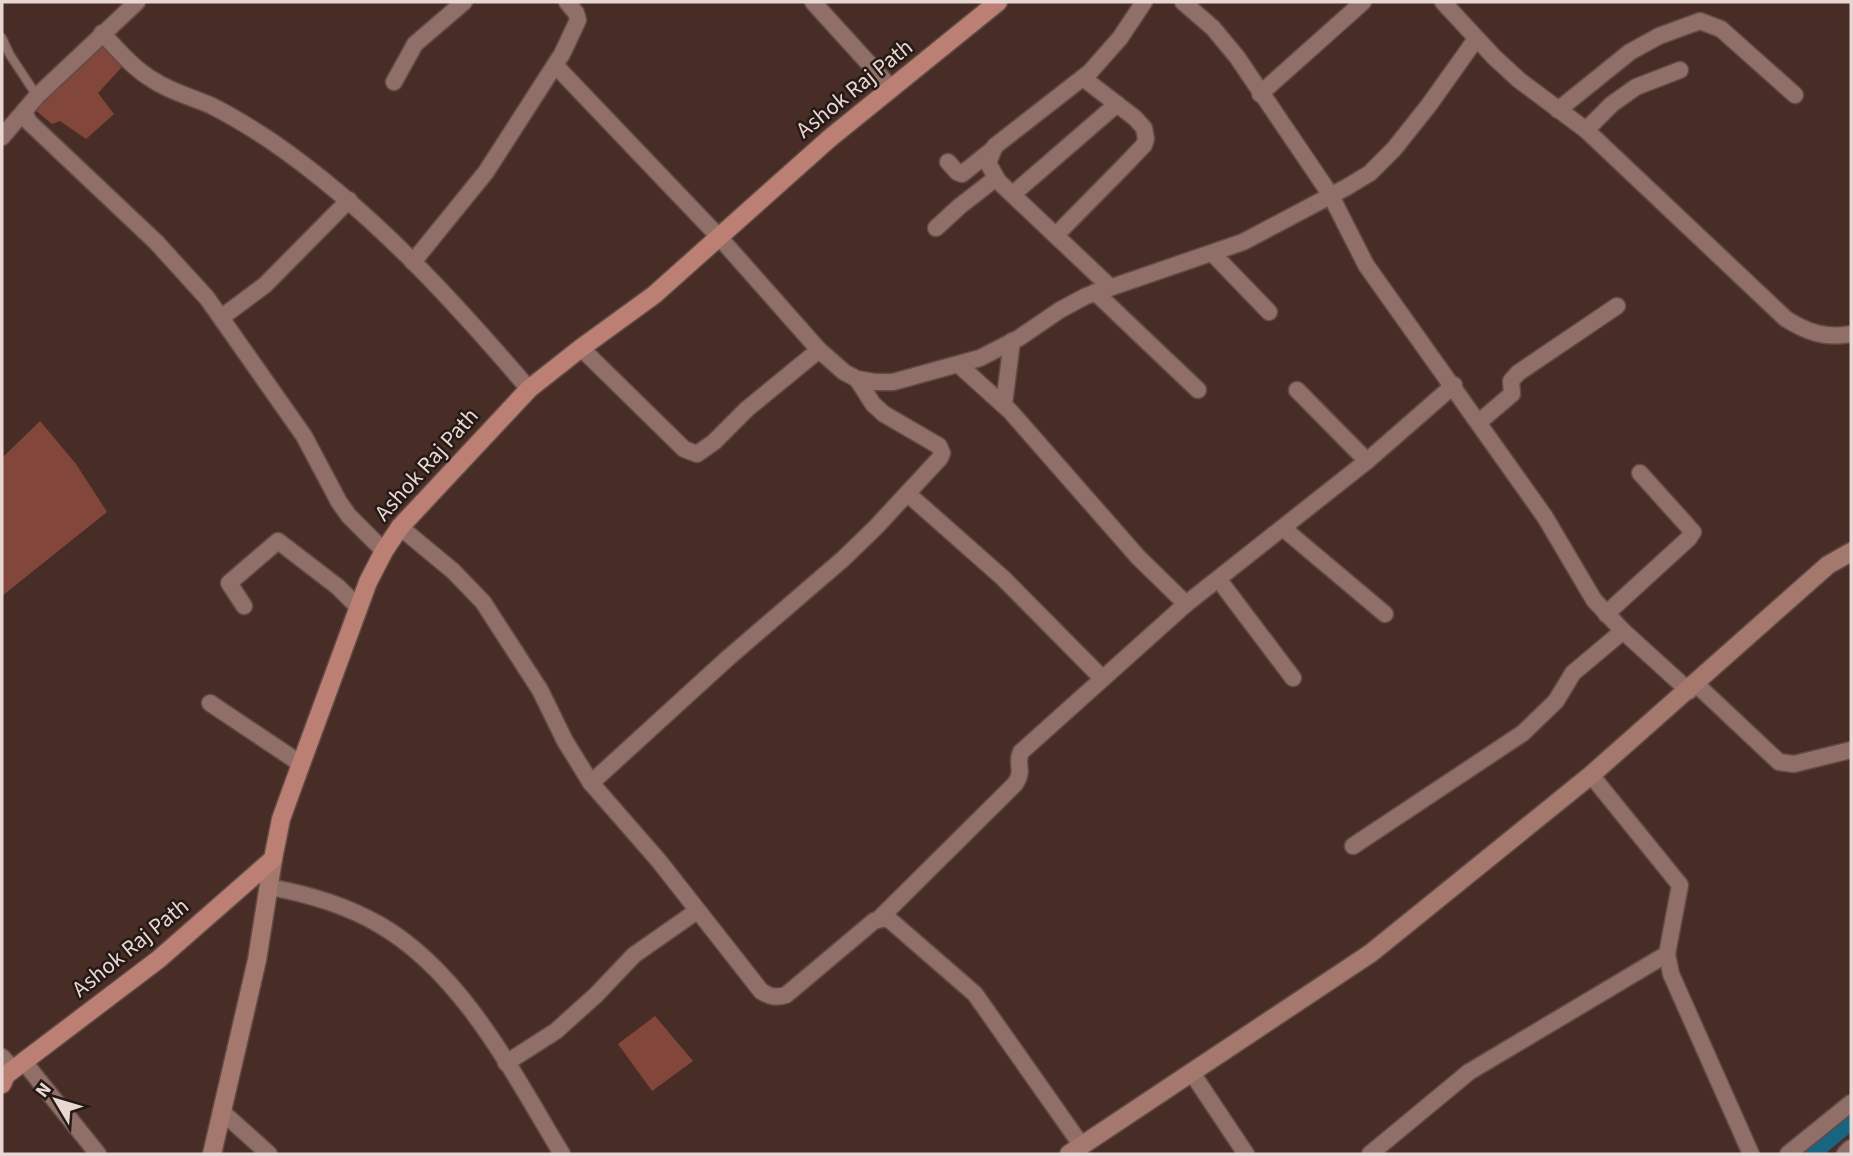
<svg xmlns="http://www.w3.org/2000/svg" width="1853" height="1156" font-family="'Source Sans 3',sans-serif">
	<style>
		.green { fill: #82473a }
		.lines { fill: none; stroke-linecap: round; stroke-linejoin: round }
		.canal { stroke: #196481; stroke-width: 16 }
		.service-casing { stroke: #624b46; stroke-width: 11 }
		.minor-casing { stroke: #624b46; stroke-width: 19 }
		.tertiary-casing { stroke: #624b46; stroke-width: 21 }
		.secondary-casing { stroke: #624b46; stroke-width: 21 }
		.primary-casing { stroke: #624b46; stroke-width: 21 }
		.service { stroke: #8f6f68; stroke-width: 8 }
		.minor { stroke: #8f6f68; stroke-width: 16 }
		.tertiary { stroke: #8f6f68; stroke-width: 18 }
		.secondary { stroke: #a5786d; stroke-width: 18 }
		.primary { stroke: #bb8073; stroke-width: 18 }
		.labels { text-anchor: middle; stroke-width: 5; stroke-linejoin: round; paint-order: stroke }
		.street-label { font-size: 23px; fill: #e9d7d3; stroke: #251916 }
	</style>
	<rect width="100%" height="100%" fill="#482c26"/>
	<g class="green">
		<polygon points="99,40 122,67 98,93 114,114 86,139 60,121 52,124 33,108"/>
		<polygon points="40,421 76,464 107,512 2,596 2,458"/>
		<polygon points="655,1016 693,1061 652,1091 618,1044"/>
	</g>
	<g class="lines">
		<polyline class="canal" points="1812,1154 1851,1122"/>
		<defs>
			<polyline id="service" points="2,38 10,55 37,96"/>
			<g id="minor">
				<polyline points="813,2 892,89"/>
				<polyline points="1183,2 1213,28 1237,57 1330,194 1366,265 1545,517 1594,600 1623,631 1689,691"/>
				<path d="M1443,2L1494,57L1519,80L1586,130L1786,319C1807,332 1826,339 1851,334"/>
				<path d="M102,33C118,50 133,68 153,80C171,92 192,97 212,106C232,116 253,129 271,141C370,209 451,298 529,389"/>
				<polyline points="555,65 720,238 819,350 844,372 857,379 875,382 893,382 980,358 1019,338 1060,310 1086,296 1243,242 1347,187 1370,173 1394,149 1429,105 1476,39"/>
				<polyline points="394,82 415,44 464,2"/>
				<polyline points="1260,94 1363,2"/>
				<polyline points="1558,110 1630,52 1659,36 1700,21 1721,29 1795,95"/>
				<polyline points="24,112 29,122 156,242 207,298 304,436 339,502 349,516 384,551"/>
				<polyline points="1586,130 1612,104 1636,87 1680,70"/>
				<polyline points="2,137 37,96 137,2"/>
				<polyline points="948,162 957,172 962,174 992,150"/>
				<polyline points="1013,194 1117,104"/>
				<polyline points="936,228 960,206 996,178"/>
				<polyline points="1056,235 1124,166 1144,145 1146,139 1144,128 1135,118 1083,78"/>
				<polyline points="1213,254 1269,312"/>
				<polyline points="413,262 486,172 562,54 578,20 576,13 567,2"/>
				<polyline points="1109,286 998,181 988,163 995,146 1090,72 1120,38 1144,2"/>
				<polyline points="1095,292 1198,390"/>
				<polyline points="222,317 265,285 349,200"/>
				<polyline points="581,348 684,449 697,454 714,442 747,409 819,350"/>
				<polyline points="1297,390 1367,461"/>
				<polyline points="1004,404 1012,341"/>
				<polyline points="1479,422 1512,394 1511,381 1518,373 1617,306"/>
				<polyline points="908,494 1003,578 1102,678"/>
				<path d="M400,527L453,571L483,602L540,690L565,741L591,783L659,861L761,991C770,997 776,998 786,995L874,921L885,918L891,921L975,994L1082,1146"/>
				<polyline points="1284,529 1385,614"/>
				<polyline points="1219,580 1293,678"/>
				<polyline points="1186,604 1367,461 1454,385"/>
				<polyline points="244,606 229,583 278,541 338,587 358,607"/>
				<polyline points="1606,614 1689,538 1693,532 1640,473"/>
				<polyline points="1696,684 1779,762 1794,764 1851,750"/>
				<polyline points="210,703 301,764"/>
				<polyline points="1591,775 1680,885 1667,954 1671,974 1751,1154"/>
				<polyline points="591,783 728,658 843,559 876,527 940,458 942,453 939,446 884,414 873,404 857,379"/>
				<polyline points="1353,846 1523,733 1556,701 1573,673 1623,631"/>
				<path d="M269,887C308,894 346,905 380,925C463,973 514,1075 562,1154"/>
				<path d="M879,919L1015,784C1025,770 1015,764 1021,752L1186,604L1138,557L1010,411L959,365"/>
				<polyline points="2,1057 13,1069"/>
				<polyline points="24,1062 98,1154"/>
				<polyline points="506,1063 556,1031 596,995 634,955 697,911"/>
				<polyline points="1192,1073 1246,1154"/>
				<polyline points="221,1111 269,1154"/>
				<polyline points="1370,1154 1469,1072 1667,954"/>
				<polyline points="1788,1154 1851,1103"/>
			</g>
			<polyline id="tertiary" points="1846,1154 1851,1149"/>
			<g id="secondary">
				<polyline points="212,1154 257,960 273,859"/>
				<polyline points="1069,1154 1371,953 1591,775 1828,565 1851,552"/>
			</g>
			<polyline id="primary" points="2,1084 6,1075 159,959 273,859 281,819 294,783 368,582 384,551 400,527 529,389 581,348 654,295 830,138 998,2"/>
		</defs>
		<use href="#service" class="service-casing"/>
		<use href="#minor" class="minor-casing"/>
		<use href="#tertiary" class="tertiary-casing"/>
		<use href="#secondary" class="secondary-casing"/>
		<use href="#primary" class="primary-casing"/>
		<use href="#service" class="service"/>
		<use href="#minor" class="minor"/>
		<use href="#tertiary" class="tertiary"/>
		<use href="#secondary" class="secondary"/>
		<use href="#primary" class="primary"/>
	</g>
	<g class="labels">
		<g class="street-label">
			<text transform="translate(854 88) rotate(-39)" y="8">Ashok Raj Path</text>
			<text transform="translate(426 464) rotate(-48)" y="8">Ashok Raj Path</text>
			<text transform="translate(130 947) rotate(-39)" y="8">Ashok Raj Path</text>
		</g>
	</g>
	<rect width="1853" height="1156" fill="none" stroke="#e9d7d3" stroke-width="7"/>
	<g transform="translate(56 1100) rotate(308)" stroke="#251916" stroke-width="5" paint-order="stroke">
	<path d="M0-5L12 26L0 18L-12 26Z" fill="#e9d7d3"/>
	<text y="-10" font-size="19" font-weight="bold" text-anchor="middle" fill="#e9d7d3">N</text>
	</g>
</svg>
